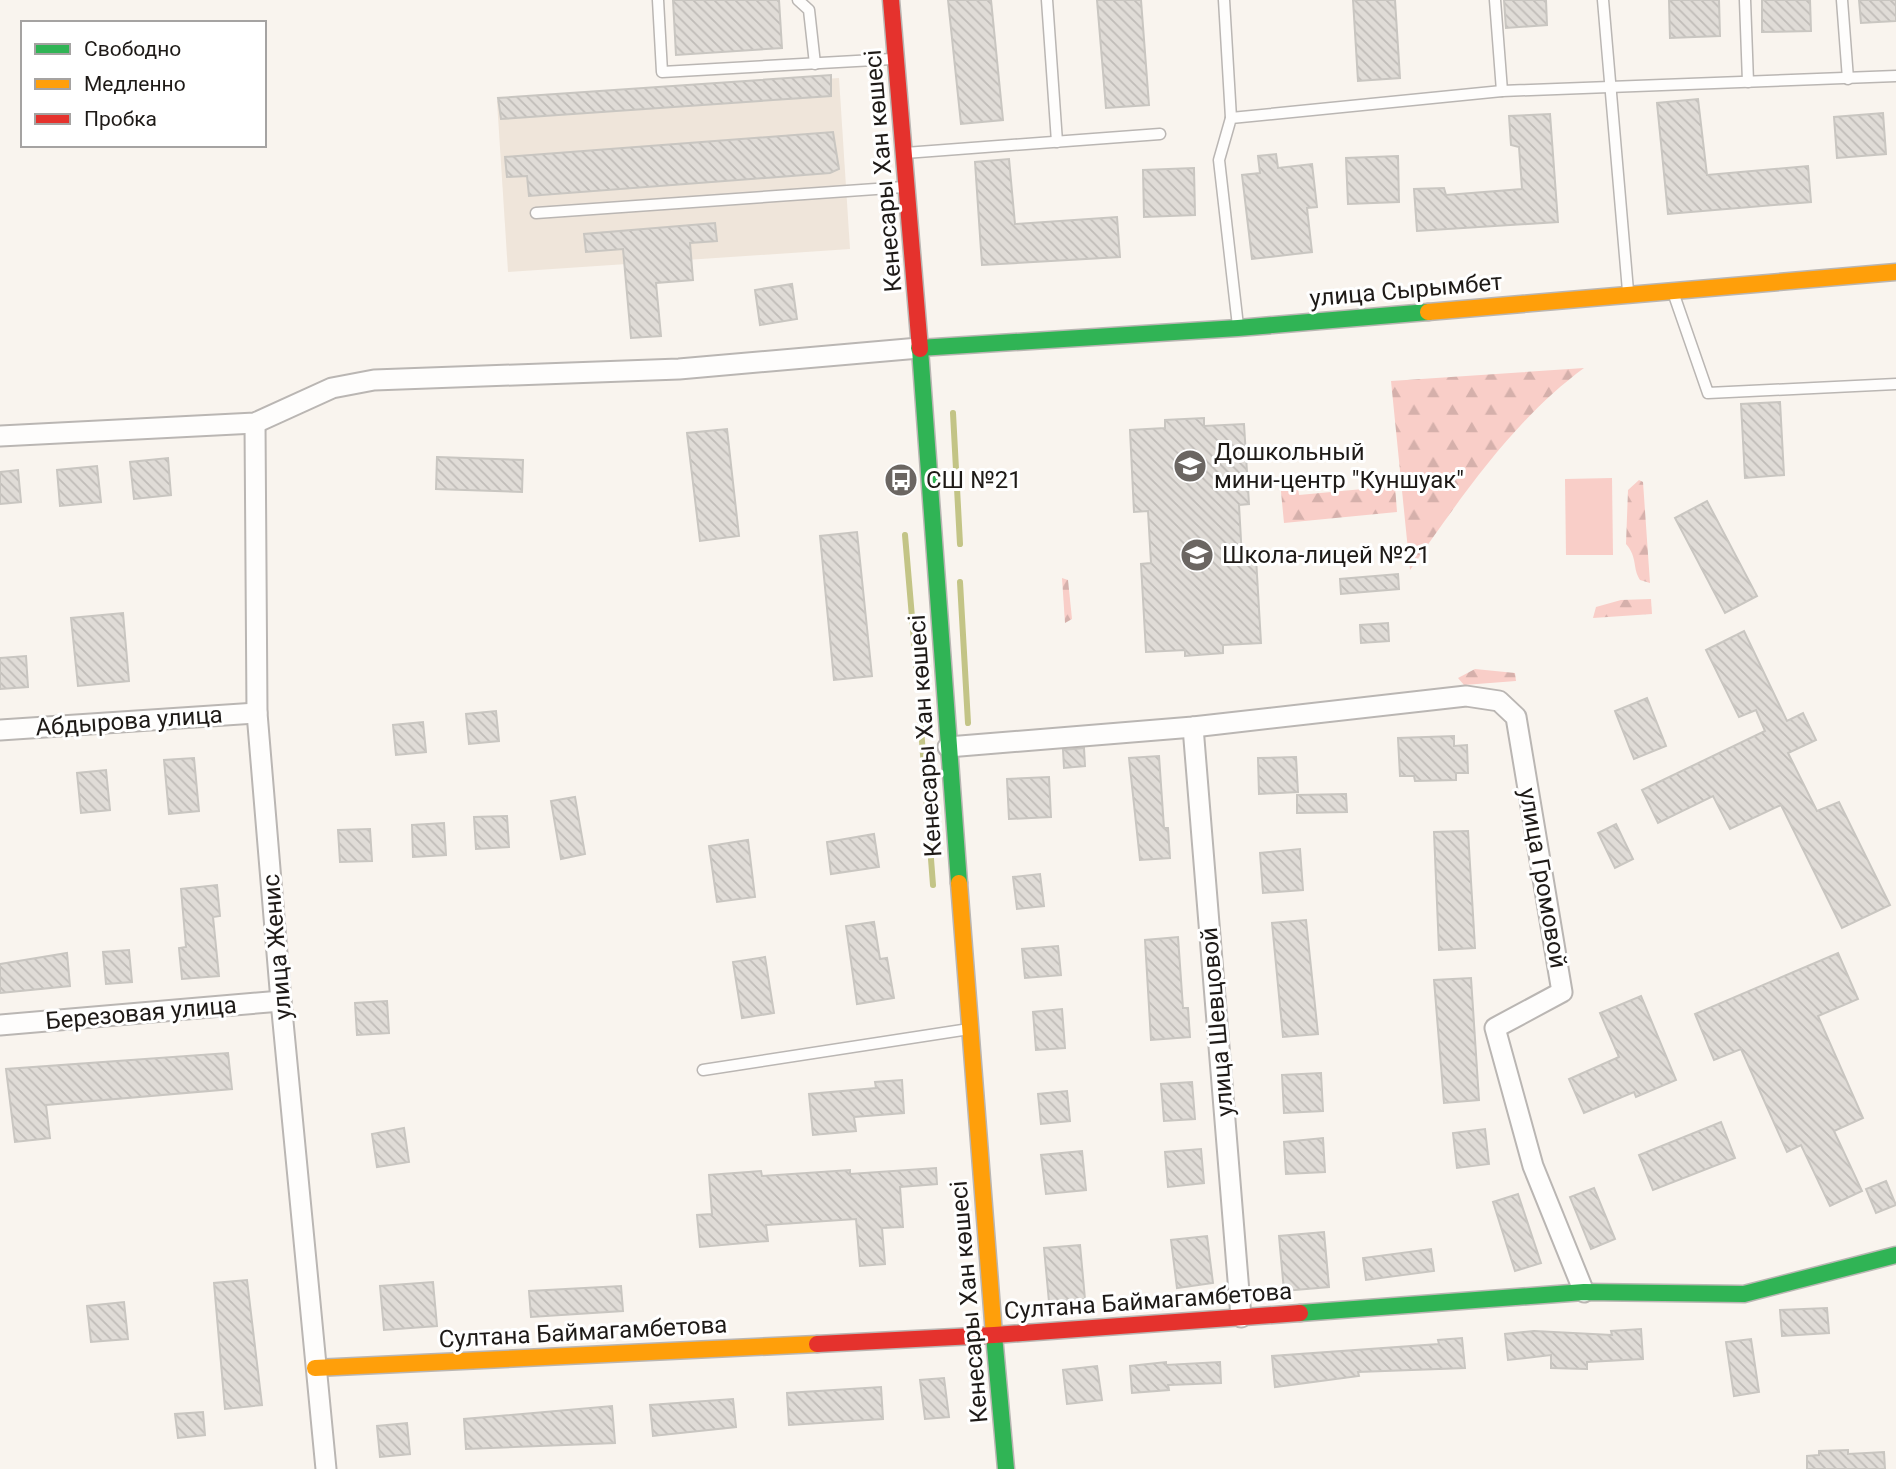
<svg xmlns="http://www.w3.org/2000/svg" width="1896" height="1469" font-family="Roboto,sans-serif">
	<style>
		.built { fill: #efe5da }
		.forest { fill: url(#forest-firs) }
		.garden { fill: #f9cec8 }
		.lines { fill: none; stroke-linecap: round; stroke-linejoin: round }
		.stream { stroke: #c3c486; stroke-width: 6 }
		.building { fill: url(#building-back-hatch); stroke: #c9c6c1; stroke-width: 2 }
		.lane-casing { stroke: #bab6b3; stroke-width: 13 }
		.street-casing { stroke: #bab6b3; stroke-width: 23 }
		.fast-casing { stroke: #bab6b3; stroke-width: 19 }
		.slow-casing { stroke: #bab6b3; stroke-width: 19 }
		.jam-casing { stroke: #bab6b3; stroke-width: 19 }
		.lane { stroke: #fefdfc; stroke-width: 10 }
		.street { stroke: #fefdfc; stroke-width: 19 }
		.fast { stroke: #30b455; stroke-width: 16 }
		.slow { stroke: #ff9f0a; stroke-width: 16 }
		.jam { stroke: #e5322d; stroke-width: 16 }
		.labels { text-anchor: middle; stroke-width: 6; stroke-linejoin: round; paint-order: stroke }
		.street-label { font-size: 24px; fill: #1e1a17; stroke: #fff }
		.poi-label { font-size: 24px; fill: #1e1a17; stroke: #fff; text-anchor: start }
	</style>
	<defs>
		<pattern id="forest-firs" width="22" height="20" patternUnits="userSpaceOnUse" patternTransform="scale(1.75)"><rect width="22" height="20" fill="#f9cec8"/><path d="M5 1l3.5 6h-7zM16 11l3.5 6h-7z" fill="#d5b0ab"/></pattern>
		<pattern id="building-back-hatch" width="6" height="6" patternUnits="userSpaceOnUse" patternTransform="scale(1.75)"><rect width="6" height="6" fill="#e0dcd7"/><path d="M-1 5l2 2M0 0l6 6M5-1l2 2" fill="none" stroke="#c0bcb8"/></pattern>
	</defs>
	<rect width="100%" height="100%" fill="#f9f4ee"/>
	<polygon class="built" points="839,78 850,249 508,272 497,101"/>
	<g class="forest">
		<path d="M1584,368C1512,421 1461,498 1410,570L1391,381Z"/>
		<polygon points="1297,479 1299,495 1395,486 1397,512 1284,523 1280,481"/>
		<path d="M1639,480L1643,482L1650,583L1640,580C1632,568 1638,558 1626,544L1628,490Z"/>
		<polygon points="1062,578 1068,580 1072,619 1065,623"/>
		<polygon points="1651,599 1652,614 1593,618 1596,607 1621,600"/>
		<polygon points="1475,669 1515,673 1516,681 1464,685 1458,678"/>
	</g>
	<polygon class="garden" points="1612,478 1613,555 1566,555 1565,479"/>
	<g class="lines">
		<g class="stream">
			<polyline points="953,413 960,544"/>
			<polyline points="905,535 917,676"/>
			<polyline points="960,582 968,723"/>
			<polyline points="920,715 933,885"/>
		</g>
	</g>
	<g class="building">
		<polygon points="673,0 779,0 782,48 676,55"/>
		<polygon points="948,0 991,0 1003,120 961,124"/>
		<polygon points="1097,0 1141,0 1149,105 1106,108"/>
		<polygon points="1353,0 1395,0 1400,78 1358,81"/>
		<polygon points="1504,0 1546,0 1547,25 1506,28"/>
		<polygon points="1669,0 1719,0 1720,36 1670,38"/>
		<polygon points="1762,0 1810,0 1811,31 1762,32"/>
		<polygon points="1859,0 1896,0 1896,21 1861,23"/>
		<polygon points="831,75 831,96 501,119 498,98"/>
		<polygon points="1698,99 1707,175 1808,166 1811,202 1668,214 1657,103"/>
		<polygon points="1883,113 1886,154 1837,158 1834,117"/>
		<polygon points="1550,114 1558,222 1417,231 1414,189 1444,188 1446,195 1522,189 1519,147 1511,145 1509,116"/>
		<polygon points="833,132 839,169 830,173 529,196 527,176 507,177 505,157"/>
		<polygon points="1276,154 1278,168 1312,164 1317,207 1307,208 1312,252 1252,259 1242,175 1260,173 1258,156"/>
		<polygon points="1398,156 1399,202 1348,204 1346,158"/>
		<polygon points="1009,159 1015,224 1117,217 1120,257 982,265 975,162"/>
		<polygon points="1194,168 1195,215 1144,217 1143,170"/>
		<polygon points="715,223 717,241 690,243 693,280 656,283 661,336 631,338 623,249 586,252 584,234"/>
		<polygon points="792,284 797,319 760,325 755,290"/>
		<polygon points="1780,402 1784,475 1745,478 1741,404"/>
		<polygon points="1204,418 1204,426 1244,424 1249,504 1239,505 1242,558 1256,558 1261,643 1223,645 1223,653 1185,656 1185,650 1146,652 1141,564 1151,563 1148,511 1134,512 1130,430 1165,428 1165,420"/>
		<polygon points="727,429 739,536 700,541 687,433"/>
		<polygon points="437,457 523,460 522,492 436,489"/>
		<polygon points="168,458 171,495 134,499 130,462"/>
		<polygon points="97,466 101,502 60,506 57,470"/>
		<polygon points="18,470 21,502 0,504 0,472"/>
		<polygon points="1707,501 1757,596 1725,613 1675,518"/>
		<polygon points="857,532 872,676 834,680 820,536"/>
		<polygon points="1398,574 1399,589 1341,594 1340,579"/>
		<polygon points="123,613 129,681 78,686 71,618"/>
		<polygon points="1388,623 1389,641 1361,643 1360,625"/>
		<polygon points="1744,631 1787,721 1803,713 1816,740 1788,753 1817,811 1839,802 1890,905 1842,928 1781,805 1730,829 1713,796 1658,823 1642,790 1765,731 1756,710 1739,717 1706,650"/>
		<polygon points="26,656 28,687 0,689 0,658"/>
		<polygon points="1647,698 1666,746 1634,759 1615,711"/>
		<polygon points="496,711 499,741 469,744 466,714"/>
		<polygon points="423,722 426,752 396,755 393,725"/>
		<polygon points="1454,736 1454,746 1467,745 1468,773 1456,773 1456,780 1415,781 1414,776 1400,776 1398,738"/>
		<polygon points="1084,748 1085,766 1064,768 1063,750"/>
		<polygon points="1159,756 1164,828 1168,828 1170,858 1140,860 1129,758"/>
		<polygon points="1296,757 1298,792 1259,794 1258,758"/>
		<polygon points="194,758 199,811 169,814 164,760"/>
		<polygon points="106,770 110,810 81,813 77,773"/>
		<polygon points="1049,777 1051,817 1009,819 1007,779"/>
		<polygon points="1346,794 1347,812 1297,813 1297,795"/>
		<polygon points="575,797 585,854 561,859 551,801"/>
		<polygon points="507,816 509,847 476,849 474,817"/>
		<polygon points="444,823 446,855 413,857 412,825"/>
		<polygon points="1616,824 1633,859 1615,868 1598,833"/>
		<polygon points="370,829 372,861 340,862 338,830"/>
		<polygon points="1468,831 1475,948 1439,950 1434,832"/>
		<polygon points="874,834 879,867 831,874 827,842"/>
		<polygon points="748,840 755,897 717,902 709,846"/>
		<polygon points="1300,849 1303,890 1263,893 1260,853"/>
		<polygon points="1040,874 1044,906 1017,909 1013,877"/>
		<polygon points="217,885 220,916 213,917 219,976 182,979 179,948 186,947 181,889"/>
		<polygon points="1306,920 1318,1034 1283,1037 1272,923"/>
		<polygon points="874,922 880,959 887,958 894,998 857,1004 846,926"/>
		<polygon points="1178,937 1183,1008 1188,1008 1190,1037 1151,1040 1145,940"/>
		<polygon points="1058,946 1061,975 1025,978 1022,949"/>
		<polygon points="129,950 132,982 106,984 103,952"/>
		<polygon points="67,953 70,986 0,993 0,964"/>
		<polygon points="1838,953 1858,999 1818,1016 1863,1118 1834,1131 1862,1191 1830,1206 1801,1145 1787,1152 1741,1049 1714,1060 1695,1014"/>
		<polygon points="765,957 774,1013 742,1018 733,962"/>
		<polygon points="1471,978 1479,1100 1444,1103 1434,980"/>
		<polygon points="1641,996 1676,1080 1636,1097 1634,1092 1584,1113 1569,1079 1619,1057 1600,1013"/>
		<polygon points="387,1001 389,1033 357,1035 355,1003"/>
		<polygon points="1062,1009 1065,1048 1036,1050 1033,1012"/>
		<polygon points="228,1053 232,1089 46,1105 50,1138 15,1142 6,1069"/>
		<polygon points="1321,1073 1323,1111 1284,1113 1282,1075"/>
		<polygon points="902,1080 904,1113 854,1117 856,1131 813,1135 809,1094 876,1088 875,1082"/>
		<polygon points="1192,1082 1195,1119 1164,1121 1161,1084"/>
		<polygon points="1067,1091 1070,1121 1041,1124 1038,1094"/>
		<polygon points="1721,1122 1735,1158 1653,1190 1639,1155"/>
		<polygon points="404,1128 409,1162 377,1167 372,1134"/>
		<polygon points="1485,1129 1489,1164 1457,1168 1453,1133"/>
		<polygon points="1323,1138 1325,1172 1286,1174 1284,1142"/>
		<polygon points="1201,1149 1204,1183 1168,1187 1165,1152"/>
		<polygon points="1082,1151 1086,1190 1046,1194 1041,1155"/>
		<polygon points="936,1168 937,1184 900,1187 903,1227 882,1228 885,1264 860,1266 856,1219 766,1225 768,1241 700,1247 697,1215 712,1214 709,1175 761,1171 762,1176 850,1170 850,1174"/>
		<polygon points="1886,1181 1896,1205 1876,1213 1866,1189"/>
		<polygon points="1594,1188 1615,1239 1591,1249 1570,1197"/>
		<polygon points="1518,1194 1541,1263 1515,1271 1493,1202"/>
		<polygon points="1324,1232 1329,1287 1284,1291 1279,1236"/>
		<polygon points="1207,1236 1213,1283 1177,1288 1171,1240"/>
		<polygon points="1080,1245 1085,1299 1049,1302 1044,1248"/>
		<polygon points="1431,1249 1434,1271 1366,1280 1363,1258"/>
		<polygon points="247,1280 262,1405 225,1409 214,1283"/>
		<polygon points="433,1282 437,1326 384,1330 380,1286"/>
		<polygon points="621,1286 623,1311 531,1317 529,1291"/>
		<polygon points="124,1302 128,1339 91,1342 87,1306"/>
		<polygon points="1827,1308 1829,1333 1782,1336 1780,1310"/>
		<polygon points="1641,1329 1643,1359 1587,1362 1587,1369 1551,1368 1551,1355 1508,1360 1505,1334 1534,1331 1612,1335 1611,1331"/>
		<polygon points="1462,1338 1465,1368 1358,1372 1359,1376 1275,1387 1272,1356 1439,1344 1438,1340"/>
		<polygon points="1751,1339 1759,1392 1734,1396 1726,1342"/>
		<polygon points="1166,1362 1166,1365 1220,1362 1221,1383 1168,1385 1169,1390 1132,1393 1130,1366"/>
		<polygon points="1097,1366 1102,1400 1067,1404 1063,1370"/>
		<polygon points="944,1378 949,1417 925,1419 920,1380"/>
		<polygon points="881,1387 883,1419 789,1425 787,1393"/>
		<polygon points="733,1399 736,1427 653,1436 650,1405"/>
		<polygon points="612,1406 615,1443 466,1449 464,1419"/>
		<polygon points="203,1412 205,1435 178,1438 175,1414"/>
		<polygon points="407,1423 410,1454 380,1457 377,1426"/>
		<polygon points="1848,1450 1848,1454 1884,1452 1885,1469 1807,1469 1807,1456 1819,1455 1819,1451"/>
	</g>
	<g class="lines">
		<defs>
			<g id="lane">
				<polyline points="658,0 662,72 892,59"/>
				<polyline points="798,0 809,10 815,64"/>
				<polyline points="1047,0 1057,142"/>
				<polyline points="1224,0 1231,118"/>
				<polyline points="1495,0 1502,91"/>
				<polyline points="1603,0 1628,291"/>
				<polyline points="1745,0 1748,82"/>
				<polyline points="1842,0 1848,79"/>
				<polyline points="905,153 1160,134"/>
				<polyline points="536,213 904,187"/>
				<polyline points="1674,295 1708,393 1896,384"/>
				<polyline points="1238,326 1219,160 1231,118 1502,91 1896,76"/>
				<polyline points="703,1070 969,1029"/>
			</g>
			<g id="street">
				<polyline points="255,423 257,713 281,1001 326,1469"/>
				<polyline points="0,436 255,423 332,388 374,380 679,369 919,348"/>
				<polyline points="1193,727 1241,1317"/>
				<polyline points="0,730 257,713"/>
				<polyline points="948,747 1193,727 1466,696 1499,701 1516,717 1562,992 1495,1028 1533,1166 1584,1292"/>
				<polyline points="0,1025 281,1001"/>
			</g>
			<g id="fast">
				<polyline points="919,348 1238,328 1428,312"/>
				<polyline points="920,349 959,883"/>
				<polyline points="1300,1313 1584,1292 1744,1294 1896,1255"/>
				<polyline points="994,1335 1006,1469"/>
			</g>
			<g id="slow">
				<polyline points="1428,312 1896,272"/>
				<polyline points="959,883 994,1335"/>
				<polyline points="315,1368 817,1344"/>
			</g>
			<g id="jam">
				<polyline points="891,0 920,349"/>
				<polyline points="817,1344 994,1335 1300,1313"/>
			</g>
		</defs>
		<use href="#lane" class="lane-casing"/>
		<use href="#street" class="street-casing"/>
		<use href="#fast" class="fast-casing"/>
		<use href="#slow" class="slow-casing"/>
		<use href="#jam" class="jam-casing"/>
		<use href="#lane" class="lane"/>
		<use href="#street" class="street"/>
		<use href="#fast" class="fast"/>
		<use href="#slow" class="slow"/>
		<use href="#jam" class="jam"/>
	</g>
	<defs>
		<symbol id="school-disc" viewBox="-11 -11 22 22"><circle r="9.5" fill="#6b6662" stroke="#fff"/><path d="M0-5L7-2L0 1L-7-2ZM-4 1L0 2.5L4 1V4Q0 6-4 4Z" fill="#fff"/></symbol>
		<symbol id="bus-disc" viewBox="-11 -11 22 22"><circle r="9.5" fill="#6b6662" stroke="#fff"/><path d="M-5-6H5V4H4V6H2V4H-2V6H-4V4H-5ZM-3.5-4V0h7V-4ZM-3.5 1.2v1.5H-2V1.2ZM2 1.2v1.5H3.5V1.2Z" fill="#fff"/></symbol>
	</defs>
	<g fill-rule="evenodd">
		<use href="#school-disc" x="1171" y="447" width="38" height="38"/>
		<use href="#bus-disc" x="882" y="461" width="38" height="38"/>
		<use href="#school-disc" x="1178" y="536" width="38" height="38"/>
	</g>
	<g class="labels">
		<g class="street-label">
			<text transform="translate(883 171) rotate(-95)" y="8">Кенесары Хан көшесі</text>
			<text transform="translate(1406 290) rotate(-5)" y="8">улица Сырымбет</text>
			<text transform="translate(129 721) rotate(-4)" y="8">Абдырова улица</text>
			<text transform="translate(925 736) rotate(-94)" y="8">Кенесары Хан көшесі</text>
			<text transform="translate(1543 878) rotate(80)" y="8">улица Громовой</text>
			<text transform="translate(277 947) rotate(-95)" y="8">улица Женис</text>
			<text transform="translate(141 1013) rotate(-5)" y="8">Березовая улица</text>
			<text transform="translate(1217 1022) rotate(-95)" y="8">улица Шевцовой</text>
			<text transform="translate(1148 1301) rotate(-4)" y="8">Султана Баймагамбетова</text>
			<text transform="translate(969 1302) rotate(-95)" y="8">Кенесары Хан көшесі</text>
			<text transform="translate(583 1332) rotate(-3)" y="8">Султана Баймагамбетова</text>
		</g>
		<g class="poi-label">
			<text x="1214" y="460">Дошкольный<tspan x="1214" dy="28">мини-центр "Куншуак"</tspan></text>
			<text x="926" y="488">СШ №21</text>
			<text x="1222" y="563">Школа-лицей №21</text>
		</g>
	</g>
	<rect x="21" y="21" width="245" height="126" fill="#ffffff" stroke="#a5a3a2" stroke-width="2"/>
	<rect x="35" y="44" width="35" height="10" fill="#30b455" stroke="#a5a3a2" stroke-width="2"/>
	<text x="84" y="56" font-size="21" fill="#1e1a17">Свободно</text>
	<rect x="35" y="79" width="35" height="10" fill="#ff9f0a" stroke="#a5a3a2" stroke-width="2"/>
	<text x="84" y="91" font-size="21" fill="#1e1a17">Медленно</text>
	<rect x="35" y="114" width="35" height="10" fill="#e5322d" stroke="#a5a3a2" stroke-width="2"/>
	<text x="84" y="126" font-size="21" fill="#1e1a17">Пробка</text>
</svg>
